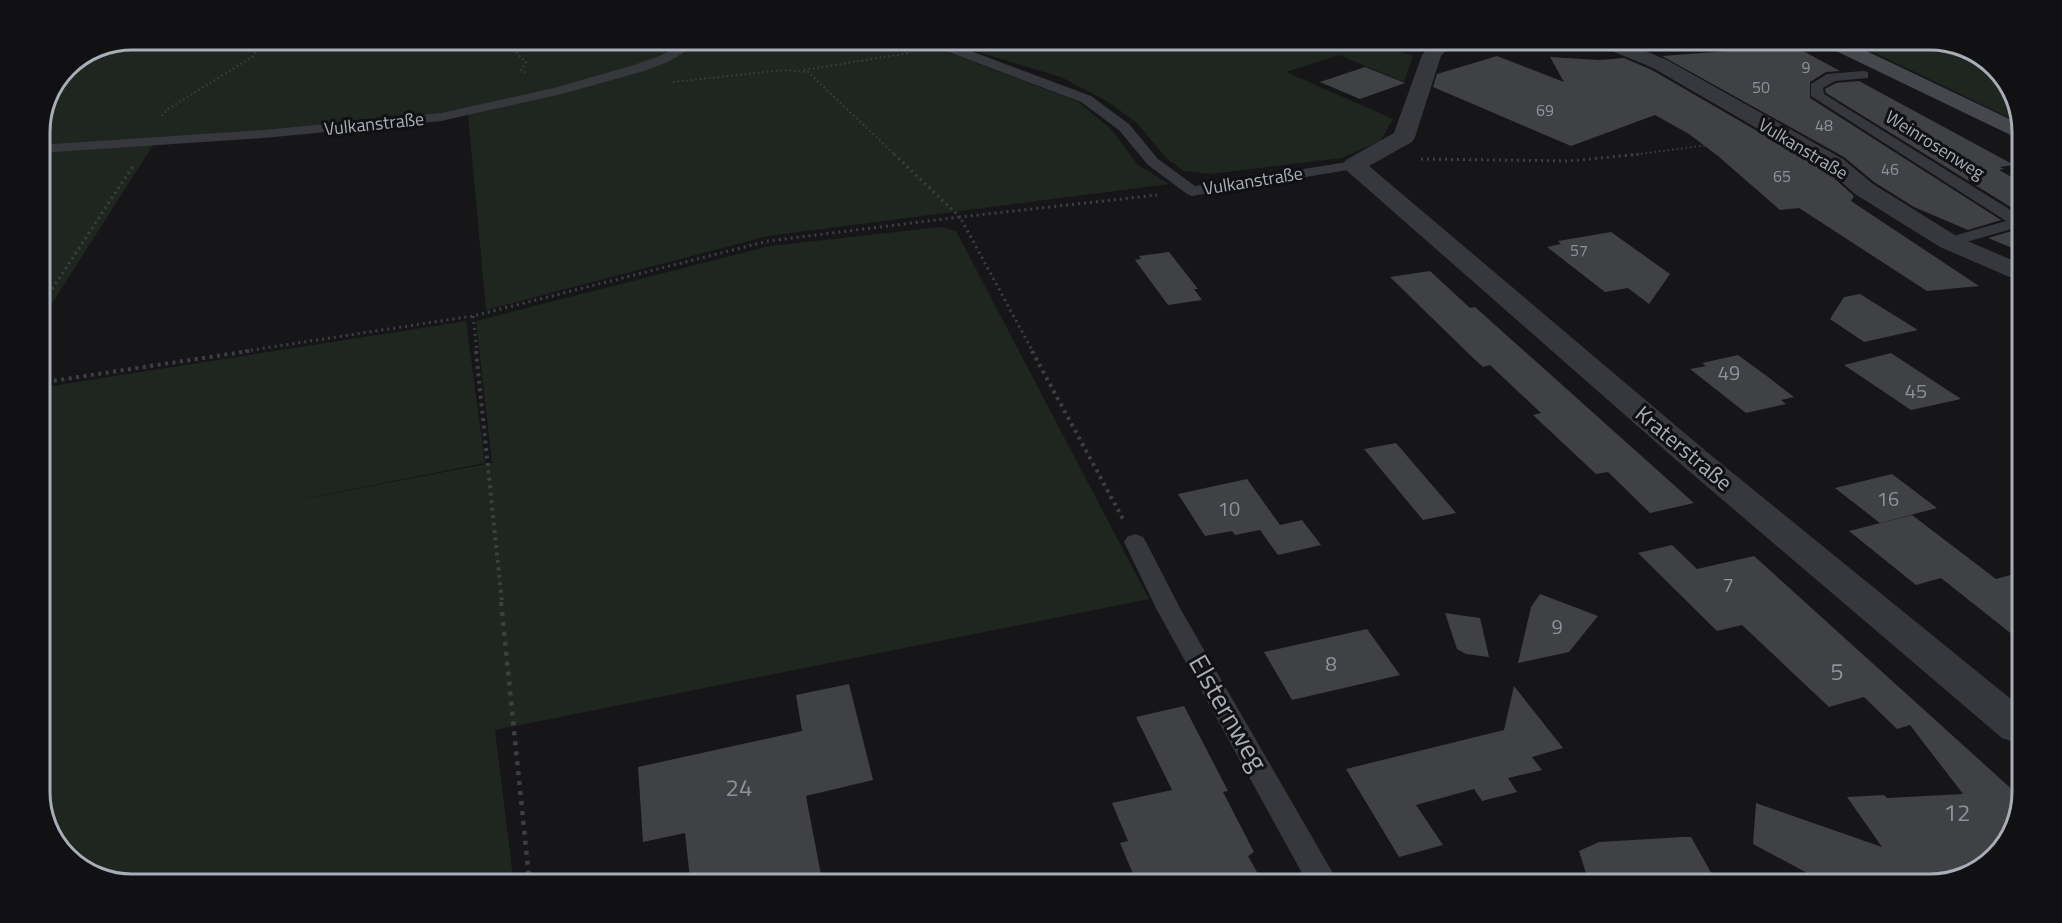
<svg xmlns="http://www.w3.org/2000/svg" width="2062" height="923" font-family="'Titillium Web',sans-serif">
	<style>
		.green { fill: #1e261f }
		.building { fill: #404145 }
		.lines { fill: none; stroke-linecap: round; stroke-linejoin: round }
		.path-far3 { stroke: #3d3f44; stroke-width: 2; stroke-dasharray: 1.5 3; stroke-linecap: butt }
		.path-far2 { stroke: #3d3f44; stroke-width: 3; stroke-dasharray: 2 4; stroke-linecap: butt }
		.path-far1 { stroke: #3d3f44; stroke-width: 4; stroke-dasharray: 3 4.5; stroke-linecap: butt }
		.path { stroke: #3d3f44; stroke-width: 4.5; stroke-dasharray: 4 6; stroke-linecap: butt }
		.lane { fill: #37383d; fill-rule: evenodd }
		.street { fill: #37383d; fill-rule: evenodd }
		.secondary { fill: #45474d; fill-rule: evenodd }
		.labels { text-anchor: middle; stroke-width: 6; stroke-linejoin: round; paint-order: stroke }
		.far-number-label { font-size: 16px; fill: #8e929b }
		.far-street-label { font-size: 18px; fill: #a8adb8; stroke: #111113 }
		.number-label { font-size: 20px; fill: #8e929b }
		.street-label { font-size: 22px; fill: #a8adb8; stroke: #111113 }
		.near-number-label { font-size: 24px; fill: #8e929b }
		.near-street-label { font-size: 27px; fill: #a8adb8; stroke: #111113 }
		.rim { fill: none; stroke: #a8adb8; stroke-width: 3 }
	</style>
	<rect width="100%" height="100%" fill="#161618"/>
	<g class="green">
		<polygon points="132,39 912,42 942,50 1077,101 1111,129 1138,165 1169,184 768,236 486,310 468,115 155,142 39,324 39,126 66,66"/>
		<polygon points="945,42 1381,44 1413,56 1404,82 1339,55 1286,72 1393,119 1380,141 1342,158 1210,174 1184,171 1166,158 1137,123 1107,101 1061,77"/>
		<polygon points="1861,46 1966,46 2007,80 2022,124"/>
		<polygon points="941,227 956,231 1149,599 495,730 513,878 96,877 58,847 39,798 39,388 466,321 485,463 272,505 492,463 476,321 770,246"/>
	</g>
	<g class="building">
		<polygon points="1794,46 1840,71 1826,72 1810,82 1810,98 2001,220 1968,230 1914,207 1874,182 1844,157 1662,56"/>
		<polygon points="1497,56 1564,82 1550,57 1599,60 1624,58 1652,70 1826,171 1854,196 1851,201 1979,286 1927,291 1799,208 1780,210 1718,156 1689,134 1655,115 1571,146 1433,87 1437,74"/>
		<polygon points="1365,67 1405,83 1360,99 1320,82"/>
		<polygon points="1859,81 2014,165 2000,167 2004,169 1999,170 2022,183 2022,214 1826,93 1825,89 1836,83"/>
		<polygon points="2022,228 2022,252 1988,238"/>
		<polygon points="1611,232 1670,274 1649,304 1628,288 1605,292 1547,247 1561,244 1558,241"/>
		<polygon points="1169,252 1198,289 1194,289 1202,300 1168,305 1135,260 1141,259 1139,256"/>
		<polygon points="1430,271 1470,308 1475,307 1694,503 1650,513 1608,472 1596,474 1533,415 1541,413 1490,365 1483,367 1471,356 1390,277"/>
		<polygon points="1860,294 1918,330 1864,342 1830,319 1844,297"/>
		<polygon points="1891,353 1961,399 1911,410 1844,365"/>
		<polygon points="1738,355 1768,377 1794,397 1781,400 1786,404 1746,413 1690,369 1706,366 1702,363"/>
		<polygon points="1396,443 1456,513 1423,520 1364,449"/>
		<polygon points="1892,474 1937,508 1880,523 1835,488"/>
		<polygon points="1247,479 1280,525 1302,520 1321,545 1278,555 1260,530 1235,535 1232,531 1205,536 1178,494"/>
		<polygon points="1912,515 1996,579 2018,573 2018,639 1941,578 1916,585 1849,531"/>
		<polygon points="1672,545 1697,569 1754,556 2016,793 2016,827 1981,869 1954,873 1960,875 1952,877 1818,884 1811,875 1753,844 1756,803 1882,847 1847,797 1884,795 1887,798 1963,794 1910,725 1897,729 1864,697 1829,707 1742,625 1717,631 1638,553"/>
		<polygon points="1540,594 1598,616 1569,652 1518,663 1531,607"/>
		<polygon points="1445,613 1480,618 1489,657 1466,654 1457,649"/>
		<polygon points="1367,629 1400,675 1292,700 1264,652"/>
		<polygon points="849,684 873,780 806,796 822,880 690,879 685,833 643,842 638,767 802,731 796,695"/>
		<polygon points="1514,686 1563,748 1532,757 1542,770 1508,778 1517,792 1482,801 1474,789 1416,805 1443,845 1399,857 1346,769 1504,730"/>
		<polygon points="1184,706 1228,791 1223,792 1254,852 1248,856 1262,881 1136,881 1120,843 1128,841 1112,803 1172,790 1136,717"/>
		<polygon points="1683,837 1691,837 1713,876 1675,878 1677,883 1589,883 1579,851 1599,842"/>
	</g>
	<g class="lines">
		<g class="path-far3">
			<polyline points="511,40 507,44 526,62 521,70 527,73"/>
			<polyline points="604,41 616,50"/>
			<polyline points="804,70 909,53"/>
			<polyline points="673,82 784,70 808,72 895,155"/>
			<polyline points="162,116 168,109 252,57 259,49 258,39"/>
			<polyline points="1632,155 1739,141"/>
		</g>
		<g class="path-far2">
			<polyline points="894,154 960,217 1157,195"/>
			<polyline points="1421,159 1569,161 1641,154"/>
			<polyline points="39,309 133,166"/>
			<polyline points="473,316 477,352"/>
			<polyline points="239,352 473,316 768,241 960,217 1033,352"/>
		</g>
		<g class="path-far1">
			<polyline points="476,351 502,603"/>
			<polyline points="1032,351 1123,519"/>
			<polyline points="39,383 249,351"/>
		</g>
		<polyline class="path" points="501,602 529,878"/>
		<g class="lane">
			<polygon points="687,41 702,41 670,61 644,71 562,94 441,121 264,138 39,153 39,145 264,130 441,113 554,88 634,65 662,55"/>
			<polygon points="922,42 955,45 1091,96 1129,124 1158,159 1195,186 1354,161 1361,165 1354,169 1192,196 1187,194 1148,165 1119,130 1081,102"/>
			<polygon points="1863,71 1868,72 1868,78 1835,81 1823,88 1824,94 2022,217 2022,226 1949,247 1943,245 1941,242 1943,239 2006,221 1811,96 1811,84 1827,74"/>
			<polygon points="1135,534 1143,537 1146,542 1181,610 1338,882 1307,882 1157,610 1124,542 1127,537"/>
		</g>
		<g class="street">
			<polygon points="1431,44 1452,44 1441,56 1415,137 1412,142 1369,166 1707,452 2017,704 2017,743 2002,738 1683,466 1346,170 1342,165 1346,160 1394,133 1422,55"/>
			<polygon points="1604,45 1631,45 1667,60 1843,159 1873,184 1958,237 2021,264 2021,282 1940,247 1855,194 1827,169 1653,68 1607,49"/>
		</g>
		<polygon class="secondary" points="1831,46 1856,46 2022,125 2023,141 1834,50"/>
	</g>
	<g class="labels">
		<g class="far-number-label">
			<text x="1806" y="73">9</text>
			<text x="1761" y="93">50</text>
			<text x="1545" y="116">69</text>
			<text x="1824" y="131">48</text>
			<text x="1890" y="175">46</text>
			<text x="1782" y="182">65</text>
			<text x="1579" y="256">57</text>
		</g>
		<g class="far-street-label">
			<text transform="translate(374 124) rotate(-6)" y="6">Vulkanstraße</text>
			<text transform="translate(1935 145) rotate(32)" y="6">Weinrosenweg</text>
			<text transform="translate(1803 149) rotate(31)" y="6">Vulkanstraße</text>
			<text transform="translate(1253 181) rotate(-9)" y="6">Vulkanstraße</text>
		</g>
		<g class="number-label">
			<text x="1729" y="380">49</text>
			<text x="1916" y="398">45</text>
			<text x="1888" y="506">16</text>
			<text x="1229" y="516">10</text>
			<text x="1728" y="592">7</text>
			<text x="1557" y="634">9</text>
			<text x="1331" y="671">8</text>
		</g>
		<g class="street-label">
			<text transform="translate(1684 448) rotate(40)" y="8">Kraterstraße</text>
		</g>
		<g class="near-number-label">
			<text x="1837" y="680">5</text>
			<text x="739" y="796">24</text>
			<text x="1957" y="821">12</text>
		</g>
		<g class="near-street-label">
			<text transform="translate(1228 713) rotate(60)" y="9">Elsternweg</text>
		</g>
	</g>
	<path d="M0 0H2062V923H0ZM132 50H1930A82 82 0 0 1 2012 132V792A82 82 0 0 1 1930 874H132A82 82 0 0 1 50 792V132A82 82 0 0 1 132 50Z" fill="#111113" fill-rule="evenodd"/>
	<path class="rim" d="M132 50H1930A82 82 0 0 1 2012 132V792A82 82 0 0 1 1930 874H132A82 82 0 0 1 50 792V132A82 82 0 0 1 132 50Z"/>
</svg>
